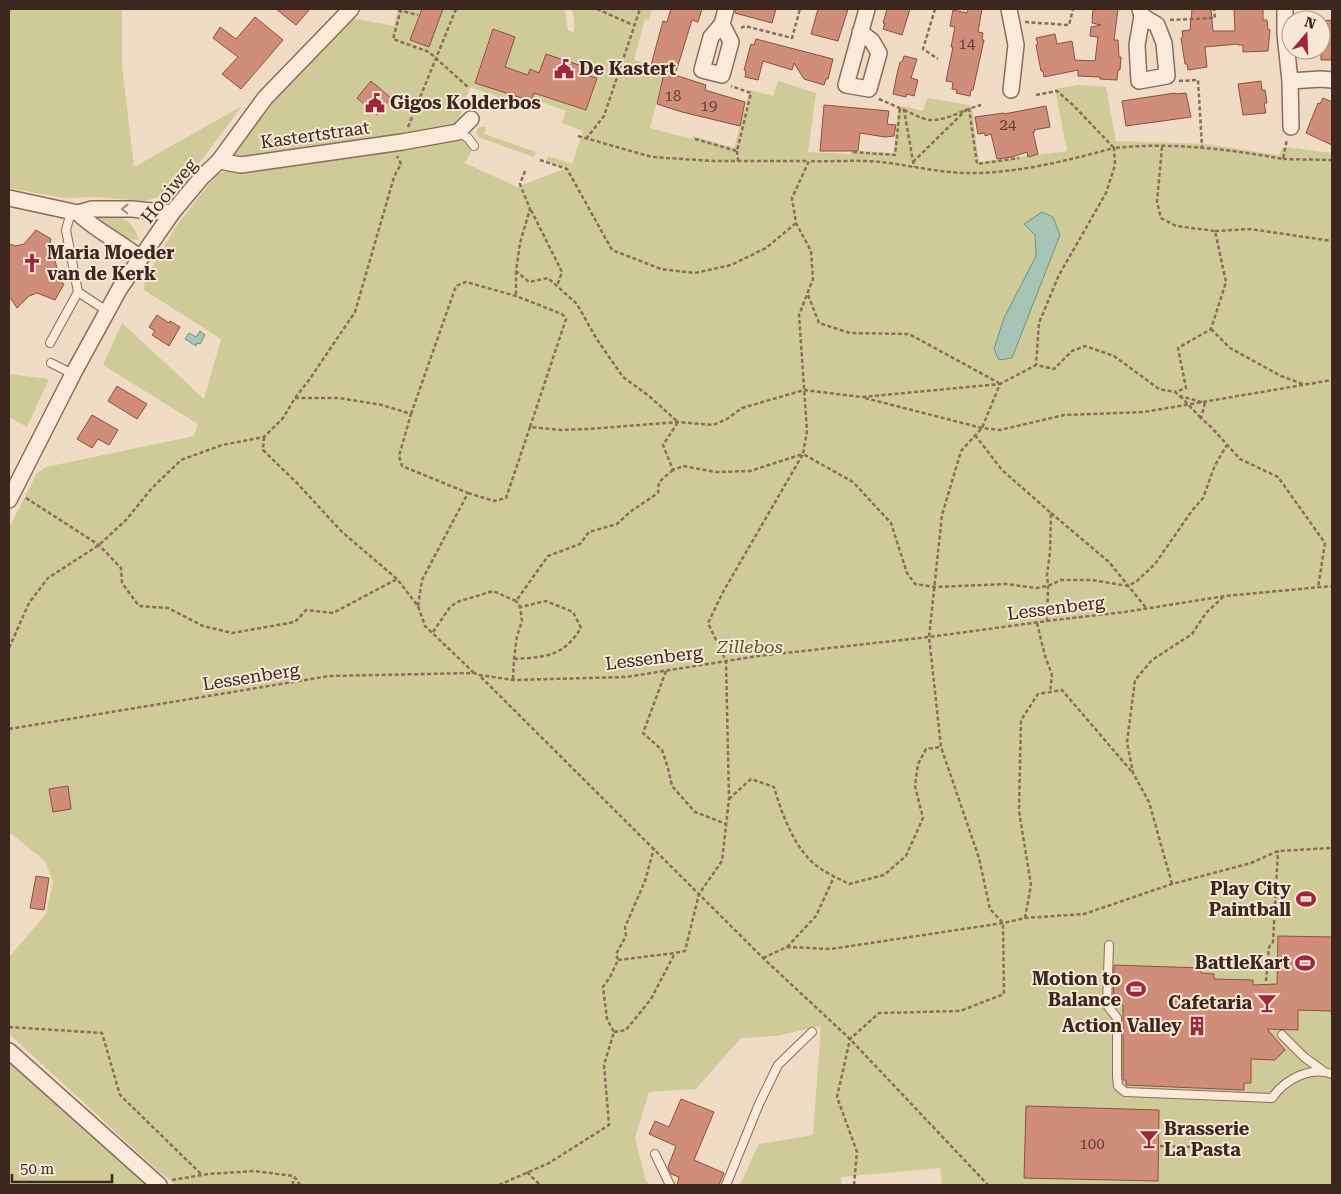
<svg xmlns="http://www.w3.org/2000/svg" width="1341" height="1194" font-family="'Roboto Serif',serif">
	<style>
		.green { fill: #cfcb98; fill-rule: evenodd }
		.water { fill: #a7c3b6; stroke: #6d9382 }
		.building { fill: #d08d79; stroke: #8d4f3e }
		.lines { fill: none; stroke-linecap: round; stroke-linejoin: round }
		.lane-casing { stroke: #8c6b5a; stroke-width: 10 }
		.street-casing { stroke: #8c6b5a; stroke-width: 18 }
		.path { stroke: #8c6b5a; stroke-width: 2.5; stroke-dasharray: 4 2.5; stroke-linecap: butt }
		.lane { stroke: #faead9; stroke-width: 8 }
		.street { stroke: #faead9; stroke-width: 15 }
		.path-bridge { stroke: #8c6b5a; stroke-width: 2.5; stroke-dasharray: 4 2.5; stroke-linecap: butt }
		.oneway { stroke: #9b887c }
		.labels { text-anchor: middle; stroke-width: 4; stroke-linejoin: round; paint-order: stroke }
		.number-label { font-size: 15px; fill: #614035 }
		.poi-label { font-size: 18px; font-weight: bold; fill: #3c271e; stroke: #f7e7d5; text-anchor: end }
		.street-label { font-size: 18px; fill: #3c271e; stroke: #f7e7d5 }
		.park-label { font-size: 18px; font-style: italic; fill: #555924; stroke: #f7e7d5 }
	</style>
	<rect width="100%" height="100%" fill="#f0dbc5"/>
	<g class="green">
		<polygon points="9,9 122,9 122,66 134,167 242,106 195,169 170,194 144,201 96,197 63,198 9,188"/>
		<path d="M398,9H562L565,11L568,30L574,33V17L571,9H652L649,20L645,19L634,60L665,69L650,128L691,139L693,136L734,148L750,90L773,96L778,81L816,93L808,152L850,154L851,151L894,153L898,109L903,106L923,111L927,98L969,105L972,109L979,162L1067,151L1055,89L1079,85L1106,87L1116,141L1206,144L1279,155L1282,148L1286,147L1332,153V1185H942L940,1168L841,1177L842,1185H740L759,1144L813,1135L821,1026L776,1036L741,1038L696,1089L649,1092L635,1138L646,1181L651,1185H176L156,1169L9,1034V957L46,914L53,882L45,861L9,832V528L37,473L46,467L194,436L198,424L103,365L122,323L204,399L221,339L144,290L145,279L177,225L217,174L231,170H266L458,137L465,140L472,149L465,163L517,187L566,168L547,161L548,156L572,164L583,131L562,123L566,111L537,100L534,109L470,87L462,109L459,123L438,132L240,159L233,157V151L276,95L347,23L352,18L394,26ZM1035,235H1060L1004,318L1036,256Z"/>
		<polygon points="482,127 486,127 484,134 536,152 534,157 478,137 476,133 478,128"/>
		<path d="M91,213C115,216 130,213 139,240L129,239L90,221Z"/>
		<polygon points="9,374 49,379 27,427 9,417"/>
		<polygon points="9,1061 147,1185 9,1185"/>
	</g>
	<g class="water">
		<polygon points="1042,212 1053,217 1060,235 1012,358 999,360 994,349 1004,318 1036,256 1035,235 1024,224"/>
		<polygon points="200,331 205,335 200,344 197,343 196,346 185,339 189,333 196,337"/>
	</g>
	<g class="building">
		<polygon points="276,9 310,9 296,25"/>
		<polygon points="422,9 443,9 429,47 410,40"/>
		<polygon points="671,9 702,9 698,22 692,20 675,75 706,85 705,90 745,102 740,126 682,112 657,104 665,69 651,65 663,21 667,22"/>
		<polygon points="735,9 776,9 772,23 735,13"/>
		<polygon points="818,9 848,9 838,41 811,34"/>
		<polygon points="887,9 910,9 902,35 883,29 885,23 883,23"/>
		<polygon points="968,9 982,9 978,32 983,33 982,40 984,40 973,90 971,90 970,96 956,93 957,90 952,89 953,82 946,81 953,47 951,47 955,27 950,26 953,10 967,13"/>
		<polygon points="1093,9 1118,9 1114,40 1118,40 1119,57 1121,57 1120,70 1118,70 1117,80 1100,79 1100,77 1078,76 1078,70 1044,77 1043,71 1041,71 1036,45 1038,44 1036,38 1055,34 1057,44 1072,41 1075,60 1095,61 1098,37 1090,36 1091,27 1101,25 1092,23"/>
		<polygon points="1192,9 1211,9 1213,31 1235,31 1234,9 1263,9 1263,20 1267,20 1268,29 1270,30 1268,51 1243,52 1243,45 1238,45 1238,44 1205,47 1207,67 1188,70 1187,64 1185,64 1181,38 1183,37 1182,31 1190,30"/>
		<polygon points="255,17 283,40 241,89 222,74 238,57 213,38 220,27 236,39"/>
		<polygon points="1332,20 1332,60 1321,60 1321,21"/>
		<polygon points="493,29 515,37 505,67 528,75 530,69 539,73 546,54 588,68 586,75 597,78 586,110 534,93 531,101 475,83"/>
		<polygon points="756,39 833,59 828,79 826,79 824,85 804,79 794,63 792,70 763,61 758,80 745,77 746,71 744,70 751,44 754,45"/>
		<polygon points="904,56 917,59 911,78 918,80 914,96 907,94 906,97 893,94 897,74 900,62 902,62"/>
		<polygon points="371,81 391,98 377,115 357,98"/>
		<polygon points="1261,81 1262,90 1265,90 1267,103 1264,103 1266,113 1243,115 1238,84"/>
		<polygon points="1175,93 1175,94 1186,93 1191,117 1126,126 1122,101"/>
		<polygon points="1323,98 1332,102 1332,145 1306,133 1318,103 1320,104"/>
		<polygon points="824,105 889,111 887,124 896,125 894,136 885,137 860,133 858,151 820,151"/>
		<polygon points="1046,106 1050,127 1034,130 1035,132 1033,132 1038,154 1028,157 1027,152 1012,157 997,159 991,134 985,136 985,133 978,134 975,117 1004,113 1004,114"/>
		<polygon points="36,230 51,239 50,243 61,282 64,284 55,300 37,293 29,296 17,308 9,296 9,244 16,246 24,244"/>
		<polygon points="157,315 169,323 170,321 180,327 169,346 152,335 155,331 149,327"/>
		<polygon points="117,386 147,404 137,419 108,401"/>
		<polygon points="92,415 118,430 109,445 98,439 92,448 77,439"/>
		<polygon points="68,786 71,809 53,812 49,789"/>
		<polygon points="36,876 49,878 44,910 30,908"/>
		<polygon points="1278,936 1332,937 1332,1011 1298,1010 1298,1030 1267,1029 1285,1050 1275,1060 1251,1059 1251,1083 1244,1083 1244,1090 1126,1085 1126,1080 1123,1080 1123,1005 1115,1006 1113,1004 1114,965 1201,968 1201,973 1214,974 1214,979 1253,980 1253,985 1277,984"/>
		<polygon points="681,1099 714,1112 694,1160 724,1173 719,1185 677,1185 679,1177 671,1174 668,1167 676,1146 649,1134 655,1121 669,1127"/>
		<polygon points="1026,1106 1159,1110 1158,1181 1024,1178"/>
	</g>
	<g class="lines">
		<defs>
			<g id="lane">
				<polyline points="458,132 468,138 474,146"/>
				<polyline points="78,292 107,311"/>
				<polyline points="50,343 78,292 66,230 71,212"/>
				<polyline points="51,363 73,374"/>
				<path d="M1109,945L1107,1005L1117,1018V1076L1118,1086L1125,1092L1272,1098C1285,1079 1311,1066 1332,1074"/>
				<polyline points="1282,1035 1304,1057 1322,1070"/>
				<polyline points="655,1154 670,1185"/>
				<polyline points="726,1185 759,1104 778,1065 812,1032"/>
			</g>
			<g id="street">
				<polyline points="1009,9 1016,45 1011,90"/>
				<polyline points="1140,9 1142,16 1137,45 1139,81 1167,76 1164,43 1157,25 1142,16"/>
				<polyline points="1285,9 1285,34 1290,81 1291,127"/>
				<polyline points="722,24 731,42 722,75 702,70 711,37 722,24 726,9"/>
				<polyline points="860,32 872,41 879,53 869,89 846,85 867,9"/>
				<polyline points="1290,81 1321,79 1332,80"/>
				<polyline points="219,161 241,165 402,142 458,132 471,119"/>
				<polyline points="9,198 78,213 92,209 132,209 172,213"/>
				<path d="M78,213C96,231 121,242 140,258"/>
				<polyline points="9,500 73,374 120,288 172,213 202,177 219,161 265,98 351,9"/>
				<polyline points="9,1051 159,1185"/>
			</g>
		</defs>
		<use href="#lane" class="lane-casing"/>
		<use href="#street" class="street-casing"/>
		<g class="path">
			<polyline points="401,9 393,39 429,52 469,88"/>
			<polyline points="597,9 633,25"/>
			<polyline points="935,9 923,49 938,59"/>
			<polyline points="398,10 418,15"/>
			<polyline points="1170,20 1215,18 1214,9"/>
			<polyline points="1025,22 1069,25 1073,9"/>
			<polyline points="741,28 745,26 792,38 800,9"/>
			<polyline points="1179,81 1198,80 1202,147"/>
			<path d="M1036,95L1057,91L1074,106L1114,148C1170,142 1228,149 1283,159L1287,139"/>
			<polyline points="879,99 904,110 914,167"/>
			<polyline points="969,108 977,164 1019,158"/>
			<path d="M904,110C911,113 922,119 930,120C947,121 964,109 981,105"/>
			<polyline points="408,127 456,9"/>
			<polyline points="578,136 652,157 714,161 809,161"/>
			<polyline points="586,139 604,116 640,9"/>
			<polyline points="695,139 737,151 751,93 731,86"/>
			<polyline points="1162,147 1157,202 1161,218 1176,226 1215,231 1226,282 1211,329 1178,348 1186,388 1175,392"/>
			<polyline points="737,151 738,161"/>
			<polyline points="853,152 895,155 900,108"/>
			<polyline points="1283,159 1332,160"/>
			<polyline points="540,160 567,169 612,250 661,269 695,273 731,265 766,248 796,223"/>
			<polyline points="913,162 967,109"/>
			<path d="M525,171L520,184L530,209L520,243L516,271L529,282L548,278L577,304L596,338L623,377L649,396L678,422L663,445L673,470L683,466L716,472L750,471L803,454L807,431L799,315L813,279L811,251L796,223L792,198L809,161C835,162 863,159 889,163C918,167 947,174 976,173C1023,172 1069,160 1114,148L1115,165L1106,193L1059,275L1039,323L1036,365"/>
			<polyline points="531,210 562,272 557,286"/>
			<polyline points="1215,231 1250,229 1332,241"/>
			<polyline points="516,271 516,296"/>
			<polyline points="808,295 819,323 850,333 909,334 999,383"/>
			<polyline points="1211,329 1230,348 1281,376 1303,384"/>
			<polyline points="295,398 339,398 382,405 411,414 399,456 402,466 468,493 422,580 418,606"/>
			<polyline points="865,398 982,428 1000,430 1064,415 1144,412 1332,380"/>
			<polyline points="1205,403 1201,418 1211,427 1240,459 1278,477 1325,543 1318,588"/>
			<polyline points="411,414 456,286 466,282 516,296 562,314 566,319 530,427"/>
			<polyline points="975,435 1002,470 1051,513 1050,552 1047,575 1048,586 1047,621"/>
			<polyline points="264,437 263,450 298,484 341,531 397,579 418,606 425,626 474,673"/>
			<polyline points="468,493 494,501 506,498 530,427 561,430 587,429 678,422 713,425 727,419 742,408 804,390 862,397 1000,384"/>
			<polyline points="26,498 99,545 121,568 122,583 139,606 168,608 203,626 232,633 295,622 306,610 333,613 397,579"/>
			<polyline points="1051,513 1109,562 1147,609"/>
			<polyline points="1037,623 1045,656 1052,675 1050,693"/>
			<polyline points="433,632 450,607 457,602 493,591 516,601 548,556 580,544 589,532 617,524 630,512 658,493 659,482 673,470"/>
			<polyline points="9,648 29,603 48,578 99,545 126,520 152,488 181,460 222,445 264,437 283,418 295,398 309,380 355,312 394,177 401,164 397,156"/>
			<path d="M514,659C545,657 563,657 581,628L573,612L546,601L520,607"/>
			<polyline points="666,671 643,733 662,750 668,768 672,786 695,812 726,824"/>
			<polyline points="481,677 763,958 850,1039 988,1185"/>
			<polyline points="513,679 514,659 517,636 522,621 520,607 516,601"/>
			<polyline points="9,729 329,676 474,673 480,675 513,680 626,677 758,656 929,637 1047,621 1125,612 1225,596 1332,586"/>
			<path d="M729,799L751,779L774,787C782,815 796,853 821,869C830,875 840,879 849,884L884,875L906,856L923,818L915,786L918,764L926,749L941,747"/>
			<polyline points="1172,884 1149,802 1133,773 1127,742 1135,680 1152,660 1192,634 1206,613 1223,597"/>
			<polyline points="1025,918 1031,885 1019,811 1021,720 1038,694 1062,690 1133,773"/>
			<polyline points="787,947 816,916 834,877"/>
			<polyline points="763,958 787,947 831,949 1003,923 1025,918 1084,914 1172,884 1251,863 1278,851 1332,848"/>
			<polyline points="618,960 675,953 685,951 699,894 722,861 729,799 726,661 708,623 723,592 803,454 853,482 891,523 907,573 915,584 935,587 1006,584 1036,588 1048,586 1061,580 1092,580 1128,586 1137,581 1155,564 1191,512 1203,498 1215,465 1227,445"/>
			<polyline points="1266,981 1269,947 1273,942 1278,851"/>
			<polyline points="9,1027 102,1033 120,1095 202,1175"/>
			<polyline points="614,1032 626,1030 651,999 675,953"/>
			<polyline points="1160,1146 1190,1147"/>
			<polyline points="527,1172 540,1185"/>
			<polyline points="172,1180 208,1174 254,1171 294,1176 300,1185"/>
			<polyline points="293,1185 293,1178"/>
			<polyline points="499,1185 549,1163 609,1125 604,1065 614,1032 607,1019 603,987 610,977 618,960 616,954 626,936 625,927 645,881 654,848"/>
			<polyline points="854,1185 857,1152 837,1097 850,1039 879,1013 960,1011 1004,994 1003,923 990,909 979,858 941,747 929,637 942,515 961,451 982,428 1000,384 1036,365 1054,369 1072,351 1085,346 1114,356 1159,389 1175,392 1180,396 1205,403"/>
		</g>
		<use href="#lane" class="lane"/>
		<use href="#street" class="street"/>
		<polyline class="path-bridge" points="1180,396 1201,418"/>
	</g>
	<defs><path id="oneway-chevron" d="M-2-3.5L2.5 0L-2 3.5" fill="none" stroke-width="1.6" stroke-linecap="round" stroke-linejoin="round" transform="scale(1.25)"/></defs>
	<use class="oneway" href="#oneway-chevron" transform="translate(125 209) rotate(-179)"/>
	<defs>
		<symbol id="civic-bare" viewBox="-9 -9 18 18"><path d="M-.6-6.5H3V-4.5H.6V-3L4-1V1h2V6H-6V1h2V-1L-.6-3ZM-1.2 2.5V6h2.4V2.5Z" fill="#9e273e" stroke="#f7e7d5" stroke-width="2.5" paint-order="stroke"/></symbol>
		<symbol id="church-bare" viewBox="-9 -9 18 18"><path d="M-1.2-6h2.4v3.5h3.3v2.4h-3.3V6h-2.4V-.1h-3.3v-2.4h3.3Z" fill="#9e273e" stroke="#f7e7d5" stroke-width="2.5" paint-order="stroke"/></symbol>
		<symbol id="stadium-bare" viewBox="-9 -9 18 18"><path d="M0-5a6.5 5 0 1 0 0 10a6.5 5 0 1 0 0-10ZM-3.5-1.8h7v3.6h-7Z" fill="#9e273e" stroke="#f7e7d5" stroke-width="2.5" paint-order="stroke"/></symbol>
		<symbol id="bar-bare" viewBox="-9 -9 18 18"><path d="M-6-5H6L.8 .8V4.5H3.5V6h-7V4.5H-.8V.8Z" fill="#9e273e" stroke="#f7e7d5" stroke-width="2.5" paint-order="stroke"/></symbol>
		<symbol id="building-bare" viewBox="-9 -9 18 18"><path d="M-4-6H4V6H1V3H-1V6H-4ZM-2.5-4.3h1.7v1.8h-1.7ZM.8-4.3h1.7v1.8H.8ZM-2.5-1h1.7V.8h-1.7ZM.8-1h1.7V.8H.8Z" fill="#9e273e" stroke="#f7e7d5" stroke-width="2.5" paint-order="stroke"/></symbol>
	</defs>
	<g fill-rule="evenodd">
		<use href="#civic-bare" x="550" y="55" width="28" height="28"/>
		<use href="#civic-bare" x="361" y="89" width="28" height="28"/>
		<use href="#church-bare" x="18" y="249" width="28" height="28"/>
		<use href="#stadium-bare" x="1292" y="885" width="28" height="28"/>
		<use href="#stadium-bare" x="1291" y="949" width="28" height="28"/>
		<use href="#stadium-bare" x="1122" y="975" width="28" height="28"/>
		<use href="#bar-bare" x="1253" y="989" width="28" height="28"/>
		<use href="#building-bare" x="1183" y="1012" width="28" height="28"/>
		<use href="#bar-bare" x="1135" y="1125" width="28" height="28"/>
	</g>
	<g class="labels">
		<g class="number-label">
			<text x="967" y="49">14</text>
			<text x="673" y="101">18</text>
			<text x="709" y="111">19</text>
			<text x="1008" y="130">24</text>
			<text x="1092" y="1149">100</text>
		</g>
		<g class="poi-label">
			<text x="579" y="75" text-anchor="start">De Kastert</text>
			<text x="390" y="109" text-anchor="start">Gigos Kolderbos</text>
			<text x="47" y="259" text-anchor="start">Maria Moeder<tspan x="47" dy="21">van de Kerk</tspan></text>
			<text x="1291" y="895">Play City<tspan x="1291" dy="21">Paintball</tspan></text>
			<text x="1290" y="969">BattleKart</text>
			<text x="1121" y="985">Motion to<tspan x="1121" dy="21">Balance</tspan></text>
			<text x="1252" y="1009">Cafetaria</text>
			<text x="1182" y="1032">Action Valley</text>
			<text x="1164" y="1135" text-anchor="start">Brasserie<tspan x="1164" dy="21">La Pasta</tspan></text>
		</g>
		<g class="street-label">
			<text transform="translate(315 135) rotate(-8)" y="6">Kastertstraat</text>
			<text transform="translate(169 191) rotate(-51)" y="6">Hooiweg</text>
			<text transform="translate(1056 608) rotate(-7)" y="6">Lessenberg</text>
			<text transform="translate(654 658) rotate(-7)" y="6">Lessenberg</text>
			<text transform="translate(251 677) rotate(-9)" y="6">Lessenberg</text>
		</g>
		<g class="park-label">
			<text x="750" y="653">Zillebos</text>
		</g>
	</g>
	<rect width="1341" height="1194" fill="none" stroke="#3c271e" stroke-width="20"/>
	<g transform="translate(1306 35) rotate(19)"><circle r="24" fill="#f7e7d5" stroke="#ac9a8c"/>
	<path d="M0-4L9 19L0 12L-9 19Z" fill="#9e273e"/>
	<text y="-8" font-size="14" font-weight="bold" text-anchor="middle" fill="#3c271e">N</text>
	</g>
	<path d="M12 1174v8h100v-8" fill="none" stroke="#3c271e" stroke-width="2.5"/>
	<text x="20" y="1174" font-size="15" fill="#3c271e" stroke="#f7e7d5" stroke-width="4" paint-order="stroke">50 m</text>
</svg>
